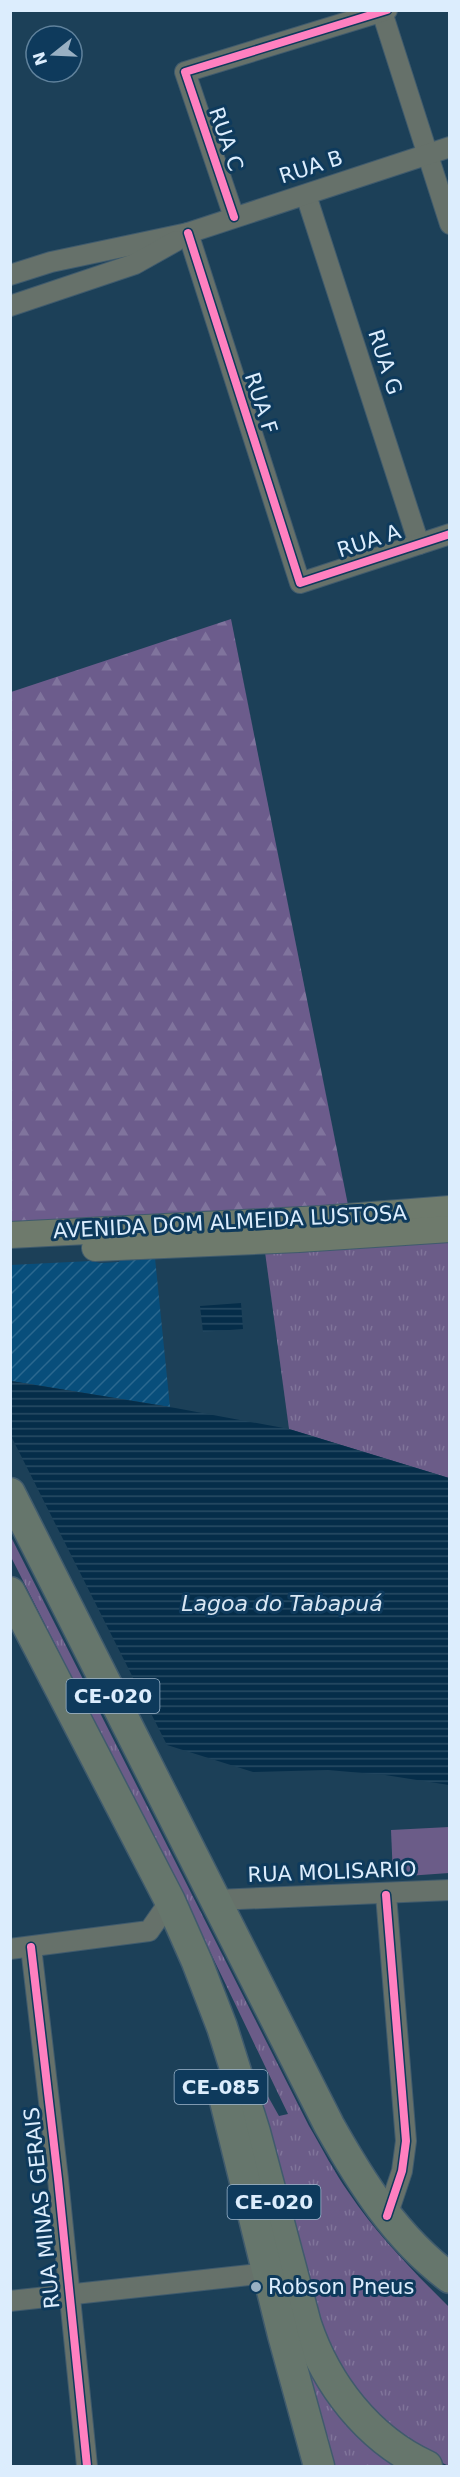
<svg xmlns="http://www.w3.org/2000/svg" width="460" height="2477" font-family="'DejaVu Sans',sans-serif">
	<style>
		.industrial { fill: url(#industrial-furrows) }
		.grass { fill: url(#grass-tufts) }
		.forest { fill: url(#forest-firs) }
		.pitch { fill: #6b5c88 }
		.water { fill: url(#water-rules) }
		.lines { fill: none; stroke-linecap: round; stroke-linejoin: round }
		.minor-casing { stroke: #405b6d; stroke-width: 22 }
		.major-casing { stroke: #405b6d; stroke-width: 28 }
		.highway-casing { stroke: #405b6d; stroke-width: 33 }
		.minor { stroke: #66716a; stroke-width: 20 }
		.major { stroke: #6e7a6c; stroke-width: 26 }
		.highway { stroke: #66766c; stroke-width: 30 }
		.cycleway-casing { stroke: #0e3a5c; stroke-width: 11 }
		.cycleway { stroke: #ff80c0; stroke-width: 8 }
		.poi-dot { fill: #99b0c3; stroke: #0e3a5c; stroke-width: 2 }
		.labels { text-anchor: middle; stroke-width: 6; stroke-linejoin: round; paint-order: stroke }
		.shield { fill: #0e3a5c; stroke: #9eb7cd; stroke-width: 1.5 }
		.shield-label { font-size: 20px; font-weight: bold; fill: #dcedfd }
		.street-label { font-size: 21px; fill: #dcedfd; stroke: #0e3a5c }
		.poi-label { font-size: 21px; fill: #dcedfd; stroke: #0e3a5c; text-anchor: start }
		.water-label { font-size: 22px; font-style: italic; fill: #d8e6f3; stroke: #0e3a5c }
	</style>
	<defs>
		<pattern id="industrial-furrows" width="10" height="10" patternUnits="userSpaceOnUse" patternTransform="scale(1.5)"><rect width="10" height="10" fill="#084e7b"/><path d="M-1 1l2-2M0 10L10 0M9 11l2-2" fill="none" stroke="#2b688f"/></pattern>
		<pattern id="grass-tufts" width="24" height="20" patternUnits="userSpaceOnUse" patternTransform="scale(1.5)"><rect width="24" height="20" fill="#6b5c88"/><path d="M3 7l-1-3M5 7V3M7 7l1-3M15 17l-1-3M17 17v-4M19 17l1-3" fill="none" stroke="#80749a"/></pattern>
		<pattern id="forest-firs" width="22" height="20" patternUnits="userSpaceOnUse" patternTransform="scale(1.5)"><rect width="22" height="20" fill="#6c5c8c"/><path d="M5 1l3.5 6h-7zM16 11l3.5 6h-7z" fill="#80749d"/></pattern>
		<pattern id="water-rules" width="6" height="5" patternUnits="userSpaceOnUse" patternTransform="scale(1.5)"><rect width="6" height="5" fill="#052d49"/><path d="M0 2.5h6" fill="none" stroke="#294c64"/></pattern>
	</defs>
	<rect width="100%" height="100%" fill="#1c4058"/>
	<polygon class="industrial" points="155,1258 170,1407 11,1381 10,1265 91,1261 100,1263 119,1262 122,1259"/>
	<g class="grass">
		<polygon points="449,1240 449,1478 289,1429 265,1252"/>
		<path d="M10,1535L309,2126C322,2148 334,2172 349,2193C377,2235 414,2272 449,2307V2466L423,2454L377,2420L329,2356L246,2072L261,2084L279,2116L288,2114L202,1935L11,1557Z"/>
		<polygon points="290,2302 406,2466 328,2466"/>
	</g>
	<polygon class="forest" points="231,619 348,1205 11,1222 11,692"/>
	<polygon class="pitch" points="449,1827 449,1873 393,1877 391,1830"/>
	<g class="water">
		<polygon points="241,1303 243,1329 203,1332 200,1306"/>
		<polygon points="11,1381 170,1407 289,1429 449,1478 449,1785 385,1775 328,1770 253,1772 167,1745 11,1436"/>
	</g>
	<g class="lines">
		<defs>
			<g id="minor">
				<polyline points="382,12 450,224"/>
				<polyline points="306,195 419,544"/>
				<polyline points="234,217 185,72 387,10"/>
				<polyline points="188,233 300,583 450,534"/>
				<polyline points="10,275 51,262 188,233 450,147"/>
				<polyline points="10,306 135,264 176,241"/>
				<polyline points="386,1895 406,2141 402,2171 387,2216"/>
				<polyline points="216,1900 450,1890"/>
				<polyline points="31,1947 58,2179 87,2466"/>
				<polyline points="10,1949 149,1931 170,1901"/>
				<polyline points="10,2301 268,2273"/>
			</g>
			<g id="major">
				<polyline points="10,1235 321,1219 450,1209"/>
				<polyline points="95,1248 299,1239 450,1229"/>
			</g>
			<g id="highway">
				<path d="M10,1493L329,2125C361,2182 396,2238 450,2278"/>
				<path d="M10,1592L170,1901L197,1962L222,2027L255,2132L306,2324C326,2384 368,2439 427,2466"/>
				<polyline points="224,2097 283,2335 319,2466"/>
			</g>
		</defs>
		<use href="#minor" class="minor-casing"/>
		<use href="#major" class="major-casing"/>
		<use href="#highway" class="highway-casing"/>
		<use href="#minor" class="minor"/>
		<use href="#major" class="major"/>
		<use href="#highway" class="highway"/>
		<defs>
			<g id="cycleway">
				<polyline points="234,217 185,72 387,10"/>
				<polyline points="188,233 300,583 450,534"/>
				<polyline points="386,1895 406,2141 402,2171 387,2216"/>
				<polyline points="31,1947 58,2179 87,2466"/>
			</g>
		</defs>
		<use href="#cycleway" class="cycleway-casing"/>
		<use href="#cycleway" class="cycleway"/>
	</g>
	<circle class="poi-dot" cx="256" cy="2287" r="6"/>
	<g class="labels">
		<g class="shield">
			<rect x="66.5" y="1679" width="93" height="34" rx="4.5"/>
			<rect x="174.5" y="2070" width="93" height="34" rx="4.5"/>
			<rect x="227.5" y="2185" width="93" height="34" rx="4.5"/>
		</g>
		<g class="shield-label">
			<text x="113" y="1703">CE-020</text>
			<text x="221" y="2094">CE-085</text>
			<text x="274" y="2209">CE-020</text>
		</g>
		<g class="street-label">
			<text transform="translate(226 139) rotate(71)" y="7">RUA C</text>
			<text transform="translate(311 167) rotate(-18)" y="7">RUA B</text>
			<text transform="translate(385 362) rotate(72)" y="7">RUA G</text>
			<text transform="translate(261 403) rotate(72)" y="7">RUA F</text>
			<text transform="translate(369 541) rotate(-18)" y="7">RUA A</text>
			<text transform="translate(230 1222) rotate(-3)" y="7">AVENIDA DOM ALMEIDA LUSTOSA</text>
			<text transform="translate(332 1872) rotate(-2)" y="7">RUA MOLISARIO</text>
			<text transform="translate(42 2208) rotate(-96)" y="7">RUA MINAS GERAIS</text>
		</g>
		<g class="poi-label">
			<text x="268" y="2294">Robson Pneus</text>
		</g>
		<g class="water-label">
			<text x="282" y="1611">Lagoa do Tabapuá</text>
		</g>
	</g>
	<rect width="460" height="2477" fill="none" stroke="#dcedfd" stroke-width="24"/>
	<g transform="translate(54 54) rotate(252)"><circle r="28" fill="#0e3a5c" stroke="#60829c" stroke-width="1.5"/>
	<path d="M0-4.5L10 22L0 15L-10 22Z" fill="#99b0c3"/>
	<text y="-9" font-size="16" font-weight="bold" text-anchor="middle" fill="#dcedfd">N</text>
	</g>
</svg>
